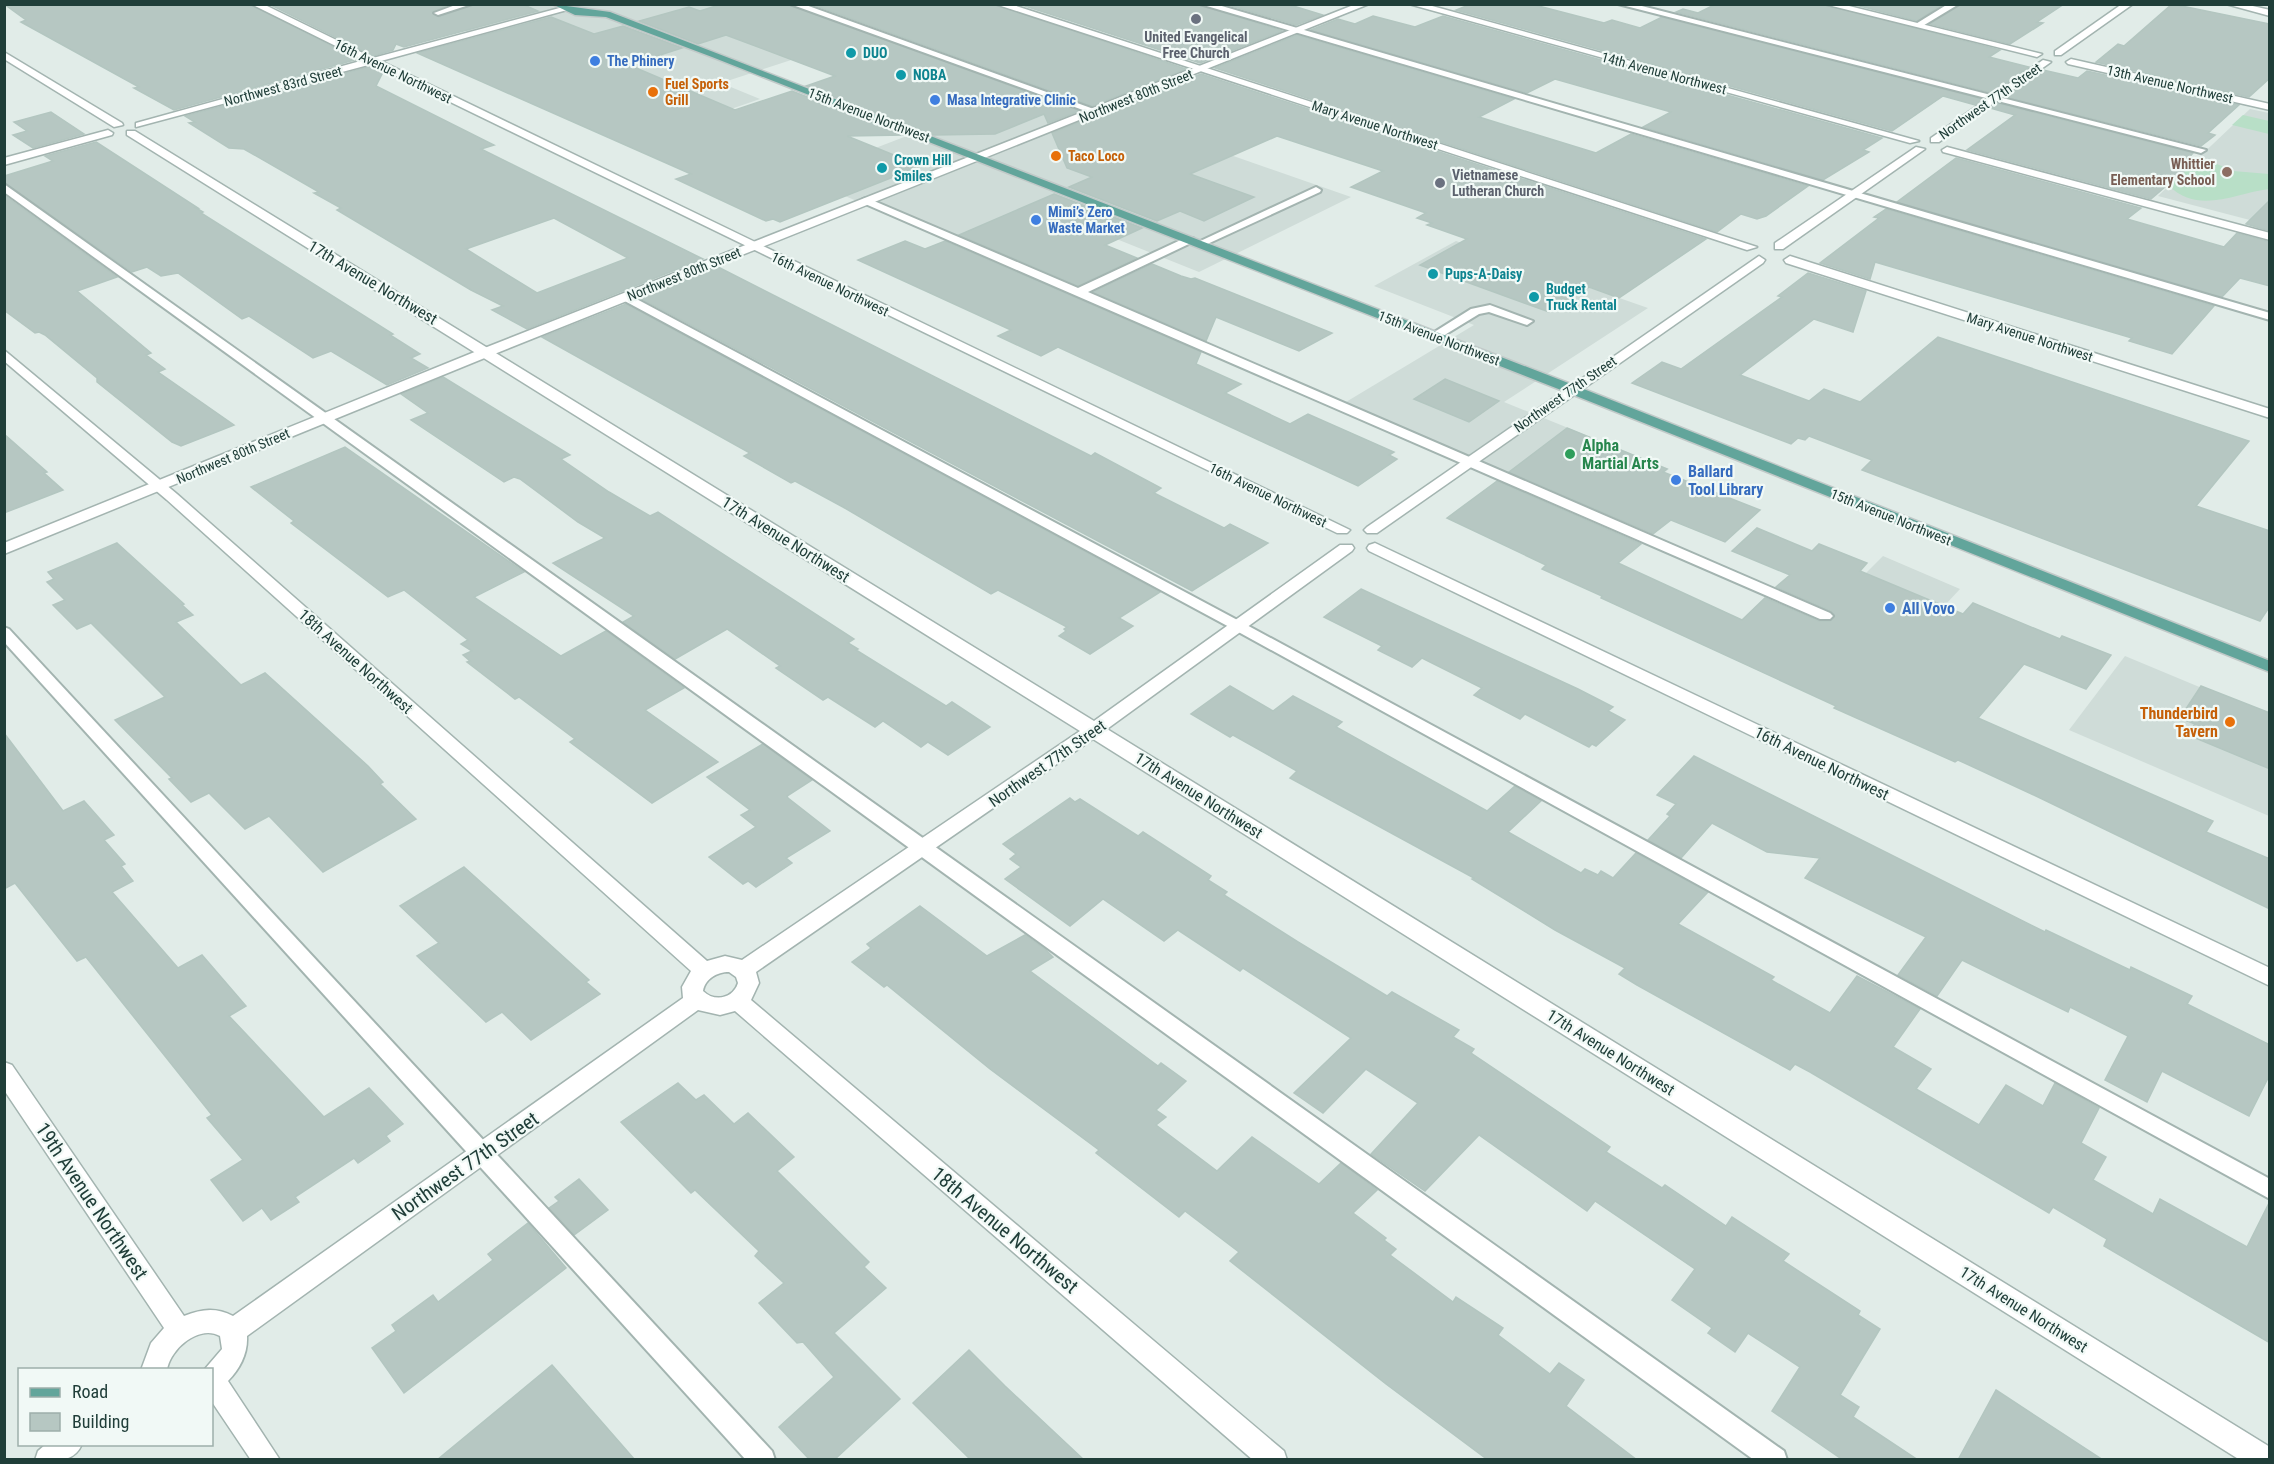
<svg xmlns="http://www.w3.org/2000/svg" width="2274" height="1464" font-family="'Roboto Condensed',sans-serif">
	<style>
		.built { fill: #cfdcd8 }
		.green { fill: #b8dfc7 }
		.building { fill: #b6c7c2; stroke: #b3c6c0; stroke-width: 1.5; fill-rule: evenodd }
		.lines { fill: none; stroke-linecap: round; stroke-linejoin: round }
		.service-casing { stroke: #a3b4b0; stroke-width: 4 }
		.minor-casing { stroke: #a3b4b0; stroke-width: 3 }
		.tertiary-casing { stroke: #a3b4b0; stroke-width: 3 }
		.primary-casing { stroke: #c1c9c8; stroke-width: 3 }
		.service { fill: #fff; fill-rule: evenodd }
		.minor { fill: #fff; fill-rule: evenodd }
		.tertiary { fill: #fff; fill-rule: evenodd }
		.primary { fill: #62a59b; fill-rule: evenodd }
		.worship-dot { fill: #6b7280; stroke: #f1f9f6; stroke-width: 2 }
		.culture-dot { fill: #0f9aa8; stroke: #f1f9f6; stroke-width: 2 }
		.shop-dot { fill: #3f7fe0; stroke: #f1f9f6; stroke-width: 2 }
		.food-dot { fill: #e8710a; stroke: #f1f9f6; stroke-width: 2 }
		.education-dot { fill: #8d6e63; stroke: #f1f9f6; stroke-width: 2 }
		.leisure-dot { fill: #2e9e5b; stroke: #f1f9f6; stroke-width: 2 }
		.labels { text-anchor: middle; stroke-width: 4.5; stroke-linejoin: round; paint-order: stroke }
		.far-worship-label { font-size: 14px; font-weight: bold; fill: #5b616d; stroke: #f1f9f6 }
		.far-culture-label { font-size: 14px; font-weight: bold; fill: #0d838f; stroke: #f1f9f6; text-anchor: start }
		.far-shop-label { font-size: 14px; font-weight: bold; fill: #366cbe; stroke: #f1f9f6; text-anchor: start }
		.far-street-label { font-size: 14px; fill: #203e39; stroke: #f1f9f6 }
		.far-food-label { font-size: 14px; font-weight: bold; fill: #c56008; stroke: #f1f9f6; text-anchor: start }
		.far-education-label { font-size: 14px; font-weight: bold; fill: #785e54; stroke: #f1f9f6; text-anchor: end }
		.street-label { font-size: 16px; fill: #203e39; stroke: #f1f9f6 }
		.leisure-label { font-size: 16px; font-weight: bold; fill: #27864d; stroke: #f1f9f6; text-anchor: start }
		.shop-label { font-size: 16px; font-weight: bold; fill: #366cbe; stroke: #f1f9f6; text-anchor: start }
		.food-label { font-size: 16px; font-weight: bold; fill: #c56008; stroke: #f1f9f6; text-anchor: end }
		.near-street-label { font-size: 20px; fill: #203e39; stroke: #f1f9f6 }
	</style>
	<rect width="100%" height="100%" fill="#e1ece8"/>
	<g class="built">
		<polygon points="406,5 789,5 871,34 721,83 760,99 682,126"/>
		<polygon points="980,74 1070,105 1059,110 1156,144 1176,136 1351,197 1199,272 1089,228 1006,264 800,177 938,124 892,106"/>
		<polygon points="2250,109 2269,113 2269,225 2158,196"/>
		<polygon points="1456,241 1648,308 1504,402 1669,469 1657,478 1608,458 1552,501 1336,408 1474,325 1374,286"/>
		<polygon points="1883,556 1960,589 1901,652 1822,617"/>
		<polygon points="2125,656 2269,716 2269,816 2069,730"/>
	</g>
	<g class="green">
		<polygon points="2243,115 2269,121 2269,134 2232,125"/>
		<path d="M2201,157L2233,171L2269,174V189C2236,193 2199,215 2169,186Z"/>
	</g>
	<g class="building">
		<polygon points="4,4 249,4 358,59 174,110 134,88 139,87 21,22 26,20"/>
		<polygon points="269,4 450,4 432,12 439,17 474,4 522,4 538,11 404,47 396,44 393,50 373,56"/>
		<polygon points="722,4 788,4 1079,111 1048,123 1044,114 995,134 933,135 806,86 835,76 726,35 698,44 639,21 689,7 700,11"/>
		<polygon points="811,4 993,4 1186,69 1092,106"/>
		<polygon points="1019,4 1198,4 1282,31 1200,63"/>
		<polygon points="1225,4 1287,4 1323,15 1296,25"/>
		<polygon points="1471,4 1531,4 1604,23 1612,20 1640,28 1662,17 1982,99 1975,105 1943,96 1892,131 1456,10"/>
		<polygon points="1716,4 1822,4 2000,50 1989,57 2029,67 1992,93 1676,12 1683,9 1698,13"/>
		<polygon points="1852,4 1943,4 1917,21"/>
		<polygon points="1961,4 2064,4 2037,22 2043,23 2010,44 1930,24"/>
		<polygon points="2172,4 2270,24 2270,78 2249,97 2096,62 2118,44 2124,46"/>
		<polygon points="1373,16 1415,27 1443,16 1882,138 1863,150 1869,152 1823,180 1643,127 1671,112 1555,79 1527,93 1311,30 1338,19 1355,24"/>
		<polygon points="551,17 594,34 623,26 682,48 629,65 735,110 792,91 905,135 847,136 921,166 780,222 773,219 766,221 676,179 691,174 417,53"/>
		<polygon points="1297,35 1514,99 1479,117 1596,153 1631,134 1808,186 1766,216 1757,219 1741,214 1717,232 1215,68"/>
		<path d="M372,66L383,72L376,86L494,145L481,149L703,259L527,329L492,310L503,306L471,290L337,210L341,208L314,193L319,192L244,149L229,148L189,123L195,122L185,116ZM554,218L628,258L537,293L466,249Z"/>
		<polygon points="2043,70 2078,78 2087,71 2239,105 2208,133 2215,135 2201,146 2006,97"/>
		<polygon points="1201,74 1706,239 1619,298 1589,287 1549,312 1420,265 1467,239 1427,225 1432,223 1417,218 1426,213 1351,187 1383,171 1277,136 1190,174 1254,197 1204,221 1180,211 1157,221 1069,187 1092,177 1067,168 1052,133"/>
		<polygon points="1997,103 2193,153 2186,161 2193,163 2151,199 1967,150 2015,115 1990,108"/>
		<polygon points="51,112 84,134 33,148 13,135 27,131 14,122"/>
		<polygon points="96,142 198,208 196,208 203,212 201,213 393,334 390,335 420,354 411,358 428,368 387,385 331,351 313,358 249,316 242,319 178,273 161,276 147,267 132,272 4,182 4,176 53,161 45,156"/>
		<polygon points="1956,158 2141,208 2127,219 2224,247 2237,233 2270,242 2270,286 2240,278 2222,297 1897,202"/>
		<polygon points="1054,194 1142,228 1105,245 1137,258 1078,286 959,235"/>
		<polygon points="4,195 117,277 77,291 151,353 146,355 165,369 158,372 234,425 181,446 172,442 97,382 97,378 45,335 39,332 35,333 4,310"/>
		<polygon points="2270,200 2270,231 2246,224"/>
		<polygon points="1886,209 2214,306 2172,354 2129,341 2132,338 1875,262 1870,279 1820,263 1879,218 1874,217"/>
		<polygon points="905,241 925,249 945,241 1201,352 1196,364 1241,384 1225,393 1290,424 1308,414 1394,452 1389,455 1397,459 1358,486 1058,347 1041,356 998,336 1011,330 858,260"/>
		<polygon points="1152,264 1181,276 1191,279 1195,278 1332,333 1299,351 1216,317 1206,341 1093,292"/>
		<polygon points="718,267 1091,456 1095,453 1161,488 1154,493 1224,528 1230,524 1268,543 1192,591 640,298"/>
		<polygon points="1808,273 1866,291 1853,332 1814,319 1740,375 1809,401 1824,389 1860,402 1938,337 2249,441 2196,506 2270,531 2270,606 2260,621 1862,470 1872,460 1809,436 1805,440 1798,438 1791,444 1632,383 1662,362 1681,369 1782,297 1778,296"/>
		<polygon points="626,304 1160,592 1119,618 1133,626 1090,654 1059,636 1066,631 1064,629 1067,627 998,590 991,594 843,507 795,481 791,483 744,456 750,453 741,448 542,337"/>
		<polygon points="443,377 570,455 561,459 609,492 650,516 658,512 854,639 848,643 858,649 856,650 946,706 952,702 990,727 948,755 928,742 921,747 883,721 875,727 828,697 823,700 776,668 780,666 727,629 675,659 623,622 634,616 553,563 605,538 578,522 520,479 514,477 504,482 411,420 428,413 401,394"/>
		<polygon points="1445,379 1499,401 1469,422 1414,399"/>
		<polygon points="1567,428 1667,469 1663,472 1760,510 1725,542 1671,520 1653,534 1509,472"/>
		<polygon points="4,434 47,472 44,473 63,490 4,513"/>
		<polygon points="345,447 524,572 474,597 561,656 606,631 684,688 645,710 718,762 652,803 570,742 575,739 519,697 515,699 467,662 470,661 463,655 472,651 461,644 468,640 404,590 388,597 291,523 294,521 251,487"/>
		<polygon points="1497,481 1641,544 1618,563 1742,620 1765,598 1819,621 1830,621 1835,616 1831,611 1776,587 1790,575 1732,551 1757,528 1812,551 1819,544 1867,563 1860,571 1963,614 1973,603 2060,639 2062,636 2111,655 2086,689 2024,664 1978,718 2213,821 2206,832 2270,859 2270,909 2036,796 1958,760 1955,762 1834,708 1836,706 1601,598 1602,596 1542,569 1546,565 1447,518"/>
		<polygon points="117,543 184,604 182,605 193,615 176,622 241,685 265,673 368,766 383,782 380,784 416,819 323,872 269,816 245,829 209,793 191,802 169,779 172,778 115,720 165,697 91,623 77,629 53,605 65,600 47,582 54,579 48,572"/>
		<polygon points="1361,589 1578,689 1613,707 1608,711 1625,720 1596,746 1592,744 1589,747 1525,714 1520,719 1474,695 1482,688 1422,658 1412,667 1378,650 1382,646 1324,617"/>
		<polygon points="1230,686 1273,711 1293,696 1342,722 1336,727 1487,811 1515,786 1541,801 1508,832 1581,873 1585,869 1598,875 1601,871 1613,878 1636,853 1708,892 1678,924 1774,977 1771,980 1830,1013 1857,976 1920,1009 1893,1047 1931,1069 1916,1089 1979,1125 2006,1085 2043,1106 2055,1083 2099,1108 2081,1143 2106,1157 2093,1180 2153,1214 2160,1199 2247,1247 2270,1201 2270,1343 2104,1246 2107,1239 2053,1207 2049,1213 1810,1072 1795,1064 1790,1070 1637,985 1619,974 1625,968 1555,930 1472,879 1474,878 1290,778 1297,771 1233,735 1230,737 1191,714"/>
		<polygon points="2201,686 2270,713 2270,769 2188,735 2195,724 2180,718"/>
		<polygon points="4,733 63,811 84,801 114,835 104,840 125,864 121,866 133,881 112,892 178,968 202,955 246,1006 229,1016 324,1117 369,1088 403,1124 386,1136 390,1141 358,1163 354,1158 295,1197 299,1202 271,1220 262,1208 243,1221 211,1180 243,1160 207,1118 212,1115 86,957 77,961 15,883 4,889"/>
		<polygon points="763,744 812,780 787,796 788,798 830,831 786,858 792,863 756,887 748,881 743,884 709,857 756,827 741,815 750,810 707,777"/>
		<polygon points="1694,756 2045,932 2046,930 2130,970 2131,967 2192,996 2187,1004 2270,1045 2270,1074 2249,1116 2162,1071 2147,1102 2105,1080 2128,1036 2070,1007 2068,1012 1962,960 1937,996 1898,975 1926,937 1805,878 1820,858 1767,852 1712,823 1681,858 1648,840 1670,816 1667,814 1676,804 1657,795"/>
		<polygon points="1070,798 1075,802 1080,799 1138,836 1143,832 1211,876 1208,880 1227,892 1224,895 1298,942 1387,996 1392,992 1459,1030 1453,1037 1474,1049 1471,1053 1610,1147 1606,1152 1662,1188 1665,1185 1726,1226 1732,1217 1789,1254 1783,1261 1860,1311 1858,1315 1880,1329 1840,1395 1859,1407 1853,1417 1918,1460 1843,1460 1772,1411 1800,1367 1748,1333 1735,1352 1708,1333 1712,1328 1672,1300 1695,1269 1595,1201 1587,1211 1479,1135 1425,1191 1371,1154 1418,1103 1366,1069 1323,1113 1294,1093 1351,1038 1243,968 1240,971 1178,930 1164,941 1103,899 1070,926 1005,879 1021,867 1010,859 1016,854 1003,844"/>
		<polygon points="464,867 589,980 586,982 600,994 531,1040 502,1012 486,1022 417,956 439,943 400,906"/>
		<polygon points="920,906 987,956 1025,935 1046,950 1053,957 1030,971 1158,1066 1161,1063 1186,1081 1156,1110 1166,1117 1156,1125 1217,1171 1252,1137 1319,1184 1341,1163 1377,1190 1353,1213 1386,1238 1384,1240 1396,1249 1390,1255 1453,1302 1456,1297 1503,1328 1498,1335 1550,1374 1559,1363 1584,1380 1566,1406 1637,1460 1488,1460 1386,1384 1230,1261 1239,1252 1185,1211 1179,1217 1096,1153 1099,1150 990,1069 887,985 884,987 852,962 871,948 867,944"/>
		<polygon points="678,1083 696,1100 704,1095 734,1124 748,1113 794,1157 777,1171 869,1262 864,1267 886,1288 834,1333 900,1399 834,1460 810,1460 779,1427 834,1377 803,1342 797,1343 759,1303 784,1283 755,1256 759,1251 695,1190 691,1193 621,1122"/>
		<polygon points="579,1179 608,1210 574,1235 549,1208 559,1201 555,1197"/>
		<polygon points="528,1223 566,1268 404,1393 372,1348 396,1331 392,1325 433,1295 438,1302 493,1260 488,1254"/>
		<polygon points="969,1350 1005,1386 1084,1460 971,1460 913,1403"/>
		<polygon points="552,1365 635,1460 437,1460"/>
		<polygon points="1996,1390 2103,1460 1958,1460"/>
	</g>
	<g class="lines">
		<defs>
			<g id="service">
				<polygon points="458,4 472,4 438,15 434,13"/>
				<polygon points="790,4 803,4 1102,112 1094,114"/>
				<polygon points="1200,4 1215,4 2270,313 2270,320"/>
				<polygon points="1618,4 1634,4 2206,150 2201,153"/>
				<polygon points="1948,4 1959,4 1921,27 1914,25"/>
				<polygon points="4,184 1784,1451 1787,1460 1754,1460 4,192"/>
				<polygon points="1316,187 1321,190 1320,192 1203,246 1194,244"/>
				<polygon points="867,198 1078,288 1185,238 1193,238 1193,242 1088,292 1830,613 1833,616 1830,619 1820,619 863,203 863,199"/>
				<polygon points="621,295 629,295 1243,623 2270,1179 2270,1199 1233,629 621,299"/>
				<polygon points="1490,305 1533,321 1527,325 1489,312 1479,314 1438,339 1428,336 1471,309"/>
				<polygon points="4,627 9,629 772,1451 775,1460 746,1460 4,642"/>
			</g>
			<g id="minor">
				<polygon points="251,4 263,4 373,58 567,6 567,10 381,61 1350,530 1347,533 1337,533 372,64 136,127 136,123 364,60"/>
				<polygon points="995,4 1010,4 1757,247 1747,250"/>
				<polygon points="1409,4 1425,4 1919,141 1910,143"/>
				<polygon points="1824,4 1841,4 2042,54 2037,57"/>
				<polygon points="2122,4 2133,4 2061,55 2055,55 2055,51"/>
				<polygon points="2226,4 2244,4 2270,10 2270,16"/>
				<polygon points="4,52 122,123 123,125 114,127 4,59"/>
				<polygon points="2071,59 2270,104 2270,110 2068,64 2066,62"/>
				<polygon points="2043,60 2051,62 1939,142 1931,142 1931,138"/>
				<polygon points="108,130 113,133 112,135 4,165 4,158"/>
				<path d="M127,131H135L1094,721L1340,545H1352L1354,548L1352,551L1107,729L2270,1447V1460H2240L1093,739L756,972L759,983L751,1000L1284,1451L1287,1460H1253L735,1011L720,1015L698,1010L247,1336C248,1353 240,1369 228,1381L280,1460H251L212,1402V1370H204L222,1349L220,1336C199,1324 170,1349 167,1370H141L151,1343L164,1328L4,1090V1062L12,1065L184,1316C202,1309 216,1307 233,1316L683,998L682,987L691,971L167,500L4,361V350L177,494L707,961L725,956L742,960L1080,731L127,135ZM729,972L736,977L738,983C733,999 714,1002 703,991C705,979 717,972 729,972Z"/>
				<polygon points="1916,147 1925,149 1783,249 1775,249 1775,243"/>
				<polygon points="1947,147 2270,233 2270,240 1943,152 1942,150"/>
				<polygon points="1759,256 1765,260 1763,263 1377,533 1367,533 1364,530 1367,527"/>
				<polygon points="1790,256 2270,409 2270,418 1786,263 1784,260"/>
				<polygon points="1375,543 2270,968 2270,986 1369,551 1367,548 1369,545"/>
				<path d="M46,1444H82C74,1464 54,1460 35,1460L38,1451Z"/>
			</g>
			<polygon id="tertiary" points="1356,4 1369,4 492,355 4,554 4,543 482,349"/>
			<polygon id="primary" points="552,4 610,12 1576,386 2270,661 2270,672 1566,392 712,57 606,17 575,15"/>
		</defs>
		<use href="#service" class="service-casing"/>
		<use href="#minor" class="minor-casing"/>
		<use href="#tertiary" class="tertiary-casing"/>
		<use href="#primary" class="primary-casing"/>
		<use href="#service" class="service"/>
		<use href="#minor" class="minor"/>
		<use href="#tertiary" class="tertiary"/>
		<use href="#primary" class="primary"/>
	</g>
	<g class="worship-dot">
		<circle cx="1196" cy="19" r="6"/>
		<circle cx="1440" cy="183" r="6"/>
	</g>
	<g class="culture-dot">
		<circle cx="851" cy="53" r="6"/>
		<circle cx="901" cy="75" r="6"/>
		<circle cx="882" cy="168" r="6"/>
		<circle cx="1433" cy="274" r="6"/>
		<circle cx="1534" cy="297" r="6"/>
	</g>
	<g class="shop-dot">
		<circle cx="595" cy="61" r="6"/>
		<circle cx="935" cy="100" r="6"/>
		<circle cx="1036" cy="220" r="6"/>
		<circle cx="1676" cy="480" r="6"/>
		<circle cx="1890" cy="608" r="6"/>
	</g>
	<g class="food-dot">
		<circle cx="653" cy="92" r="6"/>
		<circle cx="1056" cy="156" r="6"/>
		<circle cx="2230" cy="722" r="6"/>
	</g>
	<circle class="education-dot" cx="2227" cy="172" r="6"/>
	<circle class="leisure-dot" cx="1570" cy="454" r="6"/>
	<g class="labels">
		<g class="far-worship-label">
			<text x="1196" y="42">United Evangelical<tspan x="1196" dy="16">Free Church</tspan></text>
			<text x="1452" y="180" text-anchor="start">Vietnamese<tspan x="1452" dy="16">Lutheran Church</tspan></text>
		</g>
		<g class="far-culture-label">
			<text x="863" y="58">DUO</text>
			<text x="913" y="80">NOBA</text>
			<text x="894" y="165">Crown Hill<tspan x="894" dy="16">Smiles</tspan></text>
			<text x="1445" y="279">Pups-A-Daisy</text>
			<text x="1546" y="294">Budget<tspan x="1546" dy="16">Truck Rental</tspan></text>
		</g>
		<g class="far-shop-label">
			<text x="607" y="66">The Phinery</text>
			<text x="947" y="105">Masa Integrative Clinic</text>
			<text x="1048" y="217">Mimi’s Zero<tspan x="1048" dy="16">Waste Market</tspan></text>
		</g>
		<g class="far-street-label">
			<text transform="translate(393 71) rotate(26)" y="5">16th Avenue Northwest</text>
			<text transform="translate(1664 73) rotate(15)" y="5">14th Avenue Northwest</text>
			<text transform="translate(2170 84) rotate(13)" y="5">13th Avenue Northwest</text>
			<text transform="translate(283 86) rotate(-15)" y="5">Northwest 83rd Street</text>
			<text transform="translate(1136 96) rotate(-22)" y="5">Northwest 80th Street</text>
			<text transform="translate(1990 101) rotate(-35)" y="5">Northwest 77th Street</text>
			<text transform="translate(869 115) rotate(21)" y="5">15th Avenue Northwest</text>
			<text transform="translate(1375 125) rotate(18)" y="5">Mary Avenue Northwest</text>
			<text transform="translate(684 274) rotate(-22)" y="5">Northwest 80th Street</text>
			<text transform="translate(830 284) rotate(26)" y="5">16th Avenue Northwest</text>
			<text transform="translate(2030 337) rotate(18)" y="5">Mary Avenue Northwest</text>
			<text transform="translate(1439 338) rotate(21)" y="5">15th Avenue Northwest</text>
			<text transform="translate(1565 394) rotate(-35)" y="5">Northwest 77th Street</text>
			<text transform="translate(233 456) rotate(-23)" y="5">Northwest 80th Street</text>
			<text transform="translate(1268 495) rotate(26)" y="5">16th Avenue Northwest</text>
			<text transform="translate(1891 517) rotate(22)" y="5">15th Avenue Northwest</text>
		</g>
		<g class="far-food-label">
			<text x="665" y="89">Fuel Sports<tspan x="665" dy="16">Grill</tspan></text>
			<text x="1068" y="161">Taco Loco</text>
		</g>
		<g class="far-education-label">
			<text x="2215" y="169">Whittier<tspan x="2215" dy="16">Elementary School</tspan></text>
		</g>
		<g class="street-label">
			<text transform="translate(373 282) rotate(31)" y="6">17th Avenue Northwest</text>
			<text transform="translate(786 539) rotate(32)" y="6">17th Avenue Northwest</text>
			<text transform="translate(356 661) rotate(42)" y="6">18th Avenue Northwest</text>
			<text transform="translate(1047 763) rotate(-35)" y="6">Northwest 77th Street</text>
			<text transform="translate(1822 763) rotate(26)" y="6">16th Avenue Northwest</text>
			<text transform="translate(1199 795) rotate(32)" y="6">17th Avenue Northwest</text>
			<text transform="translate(1611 1052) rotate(32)" y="6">17th Avenue Northwest</text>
			<text transform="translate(2024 1309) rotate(32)" y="6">17th Avenue Northwest</text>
		</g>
		<g class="leisure-label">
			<text x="1582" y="451">Alpha<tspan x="1582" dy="18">Martial Arts</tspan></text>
		</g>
		<g class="shop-label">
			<text x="1688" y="477">Ballard<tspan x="1688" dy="18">Tool Library</tspan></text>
			<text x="1902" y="614">All Vovo</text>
		</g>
		<g class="food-label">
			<text x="2218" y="719">Thunderbird<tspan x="2218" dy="18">Tavern</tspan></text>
		</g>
		<g class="near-street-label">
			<text transform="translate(465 1166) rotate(-35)" y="7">Northwest 77th Street</text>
			<text transform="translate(92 1201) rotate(56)" y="7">19th Avenue Northwest</text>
			<text transform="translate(1005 1230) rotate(40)" y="7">18th Avenue Northwest</text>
		</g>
	</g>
	<rect width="2274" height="1464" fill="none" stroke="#203e39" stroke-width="12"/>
	<rect x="18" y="1368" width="195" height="78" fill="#f1f9f6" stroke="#9daeaa" stroke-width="1.5"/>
	<rect x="30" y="1388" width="30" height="9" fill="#62a59b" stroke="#9daeaa" stroke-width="1.5"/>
	<text x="72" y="1398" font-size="18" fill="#203e39">Road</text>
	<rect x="30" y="1413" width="30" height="18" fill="#b6c7c2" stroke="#9daeaa" stroke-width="1.5"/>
	<text x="72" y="1428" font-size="18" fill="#203e39">Building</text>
</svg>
